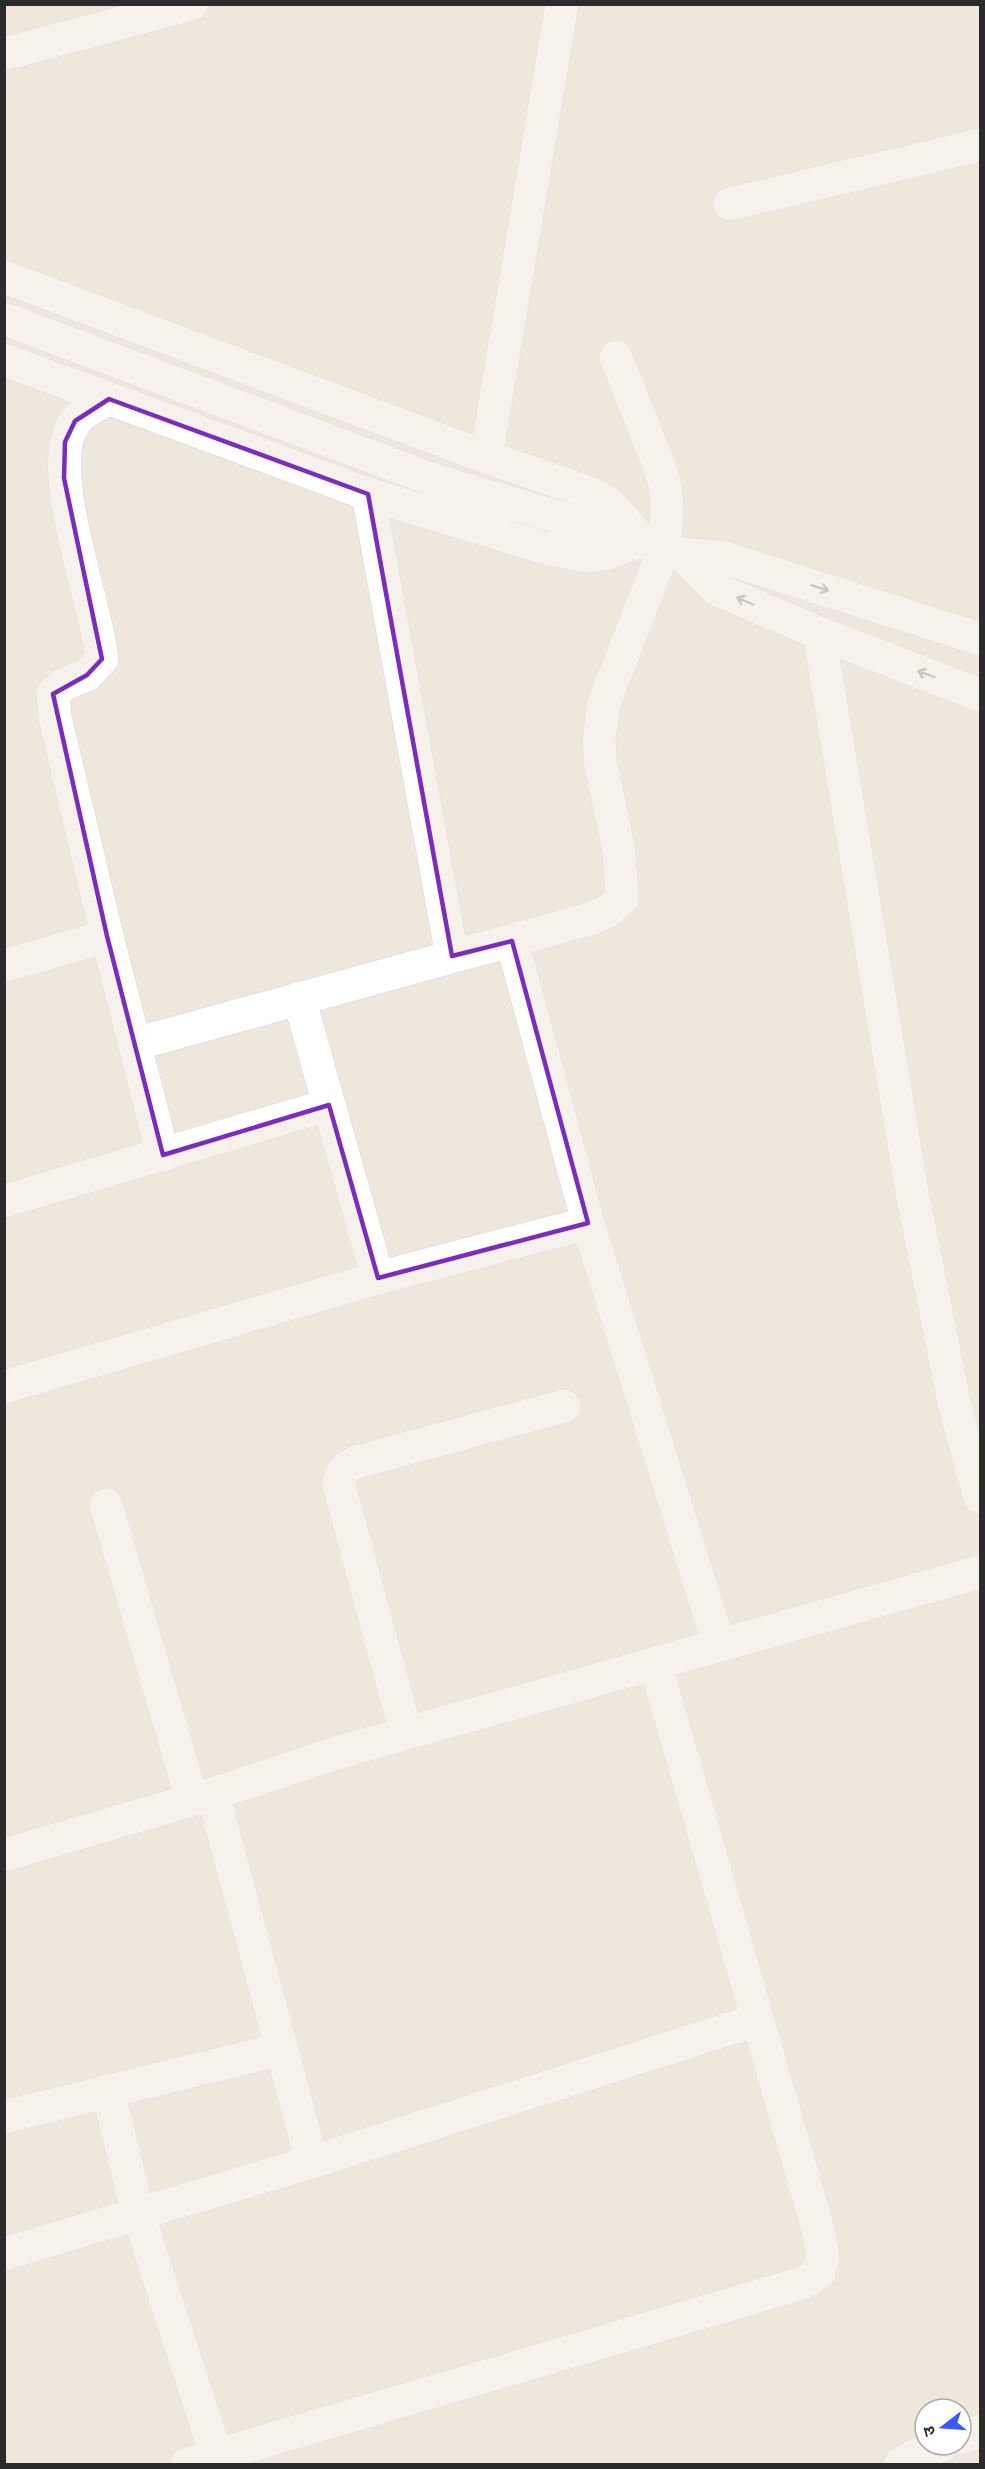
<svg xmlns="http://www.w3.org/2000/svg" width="985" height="2469" font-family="Signika,'Noto Sans Devanagari',sans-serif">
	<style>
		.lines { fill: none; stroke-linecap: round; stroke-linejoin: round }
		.street-casing { stroke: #d0d4e5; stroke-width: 34 }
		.secondary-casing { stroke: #d0d4e5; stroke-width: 34 }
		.street { stroke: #fff; stroke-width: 33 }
		.secondary { stroke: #fff; stroke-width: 33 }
		.oneway { stroke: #a0a0a0 }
		.marked { fill: none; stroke: #7b2cbf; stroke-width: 4.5; stroke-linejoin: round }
	</style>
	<rect width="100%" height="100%" fill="#eee7db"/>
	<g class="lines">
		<defs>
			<g id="street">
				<polyline points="4,54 192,4"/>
				<polyline points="730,204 980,145"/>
				<polyline points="4,277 486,457 591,493 611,505 642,541 604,554 586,556 542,547 368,494 4,360"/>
				<path d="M109,399C98,404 83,411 75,422C42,467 97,603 102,659L87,675L64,684L53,694L55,717L107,936L163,1155"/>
				<polyline points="486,457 562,4"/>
				<polyline points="368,494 452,956"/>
				<polyline points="819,633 912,1192 955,1407 980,1497"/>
				<polyline points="512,941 588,1223 719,1645"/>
				<polyline points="4,966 107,936"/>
				<polyline points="299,998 378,1278"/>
				<polyline points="135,1044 593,918 608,911 622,898 619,851 600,760 599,740 604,703 665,547 667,504 665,484 659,465 616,357"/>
				<polyline points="4,1201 329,1105"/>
				<polyline points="4,1387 378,1278 588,1223"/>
				<polyline points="106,1505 192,1800"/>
				<path d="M406,1733L339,1485C340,1472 345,1467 357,1462L564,1406"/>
				<polyline points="213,1794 312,2162"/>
				<polyline points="4,1855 213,1794 333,1754 980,1572"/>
				<polyline points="108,2091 138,2213 219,2464"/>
				<polyline points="4,2117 282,2049"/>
				<polyline points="4,2254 312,2162 757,2020"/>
				<polyline points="961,2438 980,2431"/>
				<polyline points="187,2464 803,2283 819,2273 823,2257 818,2229 655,1663"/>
				<polyline points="900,2464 914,2456 942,2445"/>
			</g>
			<g id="secondary">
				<polyline points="4,319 437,481 682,554 725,558 980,639"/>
				<polyline points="682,554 718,590 819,633 980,695"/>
			</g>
		</defs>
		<use href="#street" class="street-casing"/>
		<use href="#secondary" class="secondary-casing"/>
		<use href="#street" class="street"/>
		<use href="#secondary" class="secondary"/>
	</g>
	<defs><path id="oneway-shaft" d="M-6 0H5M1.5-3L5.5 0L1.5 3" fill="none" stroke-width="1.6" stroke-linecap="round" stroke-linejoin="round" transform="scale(1.5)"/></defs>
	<g class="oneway">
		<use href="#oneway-shaft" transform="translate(820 588) rotate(18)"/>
		<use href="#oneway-shaft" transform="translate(745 601) rotate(-157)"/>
		<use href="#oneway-shaft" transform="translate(926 674) rotate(-159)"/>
	</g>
	<path d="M0 0H985V2469H0ZM109,399L368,494L452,956L512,941L588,1223L378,1278L329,1105L163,1155L107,936L53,694L87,675L102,659L64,478L65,442L75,421Z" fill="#eee7db" fill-opacity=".55" fill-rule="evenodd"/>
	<path class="marked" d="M109,399L368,494L452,956L512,941L588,1223L378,1278L329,1105L163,1155L107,936L53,694L87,675L102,659L64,478L65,442L75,421Z"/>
	<rect width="985" height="2469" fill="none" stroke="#2b2b2b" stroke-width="12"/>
	<g transform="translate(943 2427) rotate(253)"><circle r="28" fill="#ffffff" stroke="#aaaaaa" stroke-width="1.5"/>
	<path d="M0-4.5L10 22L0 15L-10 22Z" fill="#3859ff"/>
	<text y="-9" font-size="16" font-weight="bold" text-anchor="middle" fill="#2b2b2b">उ</text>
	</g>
</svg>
